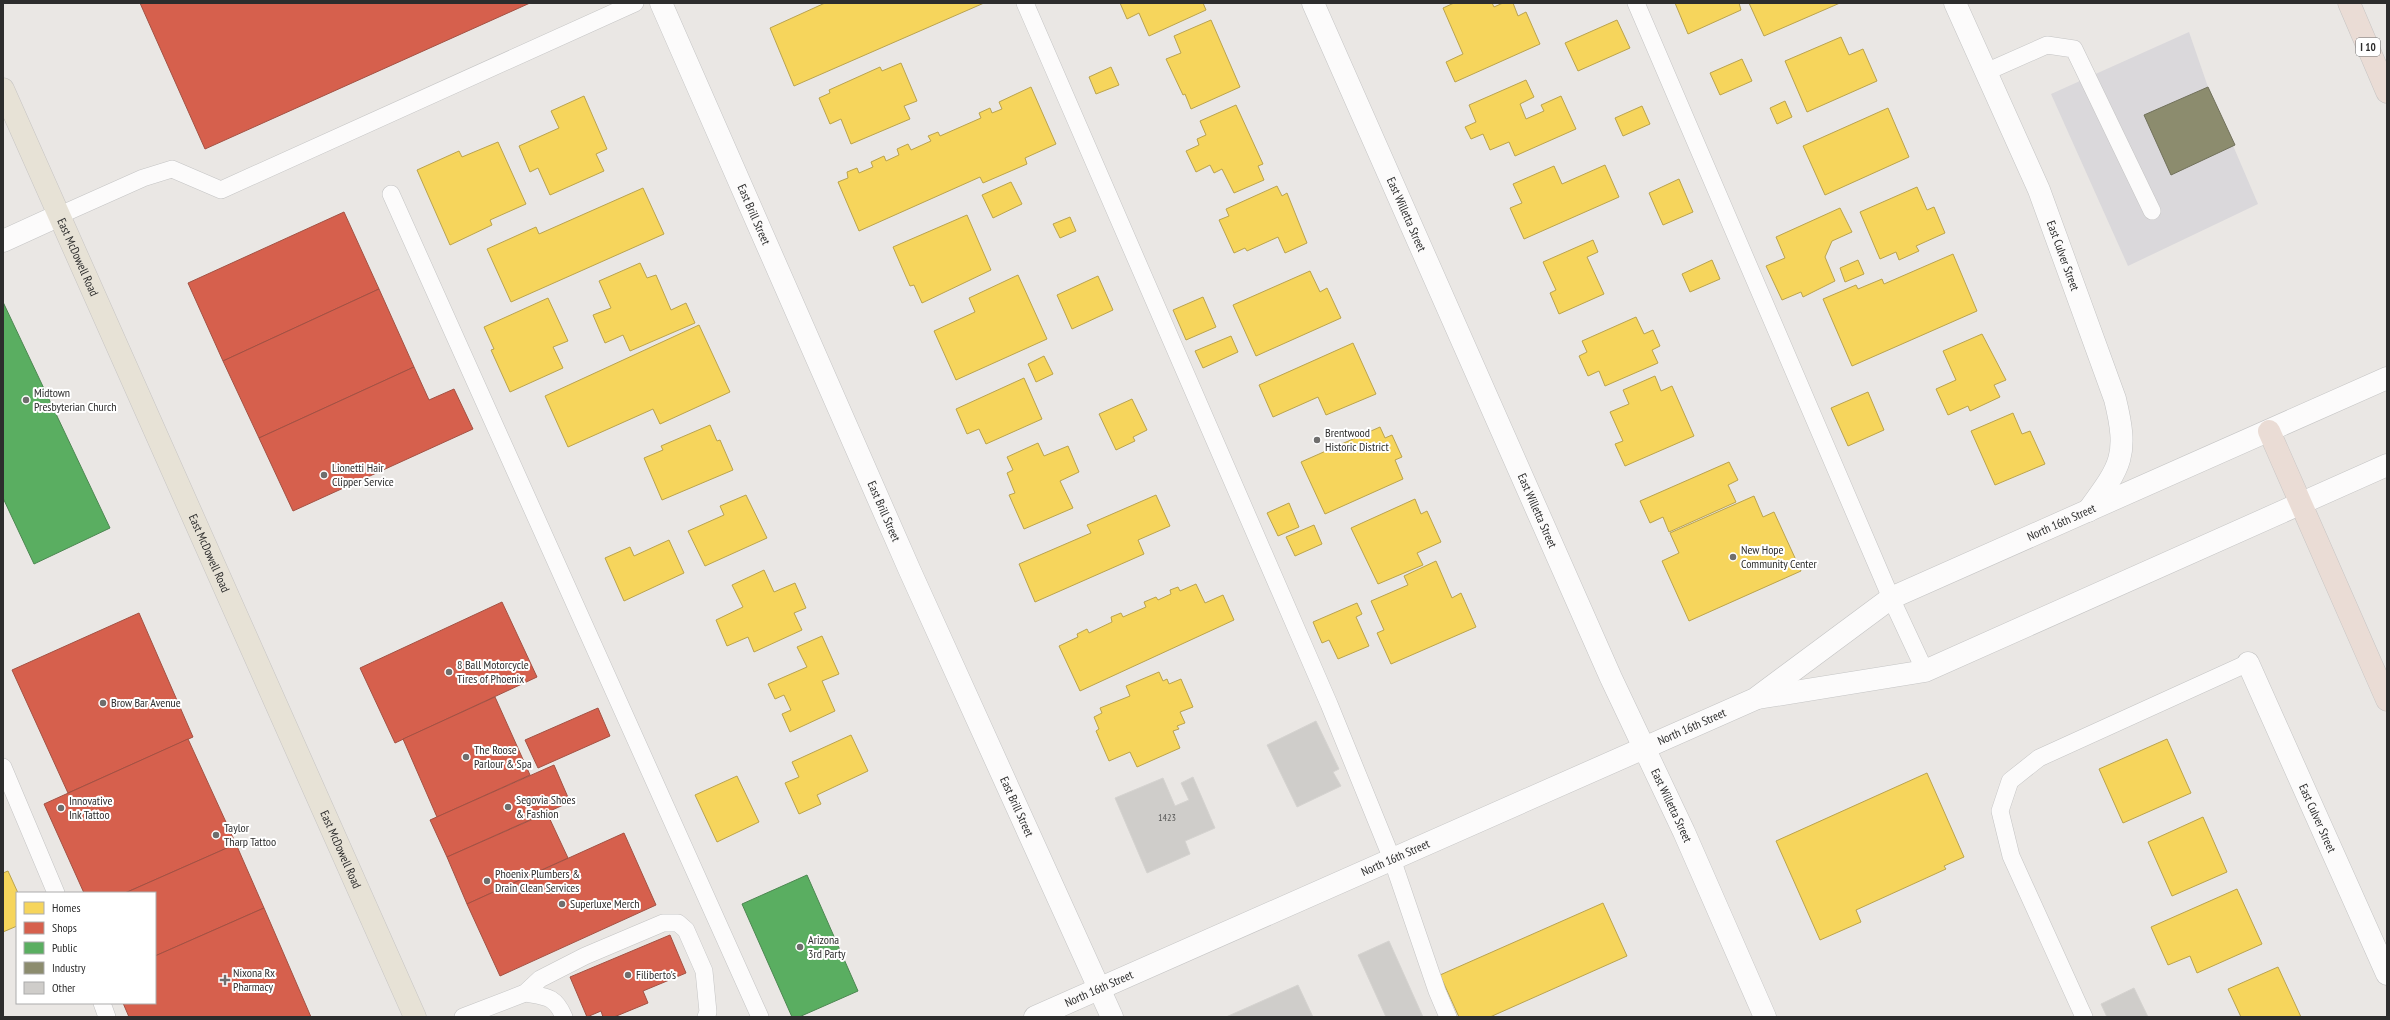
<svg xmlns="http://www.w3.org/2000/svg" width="2390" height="1020" font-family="'PT Sans Narrow',sans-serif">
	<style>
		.industrial { fill: #dad8db }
		.homes { fill: #f6d55c; stroke: #baa34e }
		.shops { fill: #d6604d; stroke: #a35143 }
		.public { fill: #5aae61; stroke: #4c8751 }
		.industry { fill: #8c8c6e; stroke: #70705a }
		.building { fill: #cfcdca; stroke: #d5d3d0 }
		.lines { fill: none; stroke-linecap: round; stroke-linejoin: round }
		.lane-casing { stroke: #c4c4c4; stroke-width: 18 }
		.street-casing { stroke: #c4c4c4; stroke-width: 23 }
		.secondary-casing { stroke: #c4c4c4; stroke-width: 23 }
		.primary-casing { stroke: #c6c4c3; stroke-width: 23 }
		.highway-casing { stroke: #c6c4c3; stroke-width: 23 }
		.lane { stroke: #fcfbfb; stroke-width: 17 }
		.street { stroke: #fcfbfb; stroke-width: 22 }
		.secondary { stroke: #fcfbfb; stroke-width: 22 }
		.primary { stroke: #e7e2d6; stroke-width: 22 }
		.highway { stroke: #eadcd5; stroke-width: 22 }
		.poi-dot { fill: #6f6e6d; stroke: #fff; stroke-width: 1.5 }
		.labels { text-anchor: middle; stroke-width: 4; stroke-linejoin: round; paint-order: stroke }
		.number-label { font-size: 10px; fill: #575756 }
		.shield { fill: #fff; stroke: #6c6c6c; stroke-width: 1 }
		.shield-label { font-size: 11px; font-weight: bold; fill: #2d2d2d }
		.street-label { font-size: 12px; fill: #2d2d2d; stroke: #fff }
		.poi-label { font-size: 12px; fill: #2d2d2d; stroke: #fff; text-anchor: start }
	</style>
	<rect width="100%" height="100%" fill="#eae7e4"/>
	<polygon class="industrial" points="2189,32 2208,87 2258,204 2128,266 2051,94"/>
	<g class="homes">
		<polygon points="825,3 984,3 794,86 770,28"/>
		<polygon points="1120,3 1203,3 1206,10 1149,36 1139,13 1127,19"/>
		<polygon points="1454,3 1492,3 1494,7 1503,3 1513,3 1518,16 1526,12 1540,44 1455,82 1446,62 1463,54 1443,8"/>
		<polygon points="1675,3 1739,3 1741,10 1688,34"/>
		<polygon points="1749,3 1840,3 1764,36"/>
		<polygon points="1211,20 1240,87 1191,109 1185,94 1183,95 1166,59 1181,53 1174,36"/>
		<polygon points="1617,20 1630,48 1578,71 1565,43"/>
		<polygon points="1841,37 1849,55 1863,49 1877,81 1807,112 1785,61"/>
		<polygon points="1742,59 1752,81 1720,95 1710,73"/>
		<polygon points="901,63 917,101 904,106 910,119 851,144 841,119 830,124 819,98 830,93 829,90 880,67 882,71"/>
		<polygon points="1111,67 1119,85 1096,94 1089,77"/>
		<polygon points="1526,80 1534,97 1520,104 1526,119 1544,111 1541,105 1561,96 1576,129 1515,156 1509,142 1490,150 1483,134 1471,139 1465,127 1476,122 1469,105"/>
		<polygon points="1031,87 1056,144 1025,158 1027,164 983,183 980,177 859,231 838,182 848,178 847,172 857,168 859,173 873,167 871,162 884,156 886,161 899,155 897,149 908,144 911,150 931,141 928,136 938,132 940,136 981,118 979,113 990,108 992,113 1002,109 999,102"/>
		<polygon points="584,96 607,149 596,154 604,171 550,195 538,168 530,172 519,146 559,128 551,111"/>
		<polygon points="1785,101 1792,117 1777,124 1770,108"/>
		<polygon points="1236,105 1263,164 1258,166 1264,180 1234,193 1222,169 1214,173 1210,165 1196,172 1186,151 1199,145 1197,139 1206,135 1200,121"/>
		<polygon points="1642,106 1650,124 1623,136 1615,118"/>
		<polygon points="1888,108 1909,157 1825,195 1803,146"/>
		<polygon points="498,142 526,204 490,220 492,225 450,245 417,170 459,151 462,157"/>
		<polygon points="1605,165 1619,197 1524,239 1510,208 1522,203 1513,184 1554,166 1562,184"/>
		<polygon points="1679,179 1693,212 1663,225 1649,193"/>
		<polygon points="1011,182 1022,204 993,218 982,195"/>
		<polygon points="1277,186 1282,196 1287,193 1307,243 1285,253 1278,237 1247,251 1245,248 1234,253 1219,220 1229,216 1226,209"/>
		<polygon points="1917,187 1927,210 1934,207 1945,233 1916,246 1919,251 1899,260 1896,252 1880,259 1860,212"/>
		<polygon points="643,188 664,234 511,302 487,249 536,227 539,234"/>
		<polygon points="1840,208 1852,232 1832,241 1825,257 1835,281 1803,297 1801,292 1782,300 1766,266 1785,258 1776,237"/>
		<polygon points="967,215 991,270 922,303 914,285 910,286 893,247"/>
		<polygon points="1070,217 1076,231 1060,238 1053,224"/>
		<polygon points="1593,240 1598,252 1587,257 1604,294 1559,314 1550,293 1556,290 1543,262"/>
		<polygon points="1953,254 1977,311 1852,366 1823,299 1856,285 1858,289 1882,279 1884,284"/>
		<polygon points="1712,260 1720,279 1690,292 1682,274"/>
		<polygon points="1858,260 1864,274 1845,282 1840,268"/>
		<polygon points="640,263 647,278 656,275 671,310 686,303 695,323 630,351 623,335 605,343 593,315 611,308 599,281"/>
		<polygon points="1310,271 1320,292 1327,288 1341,318 1256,356 1233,305"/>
		<polygon points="1018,275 1047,339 956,380 934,331 975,312 969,298"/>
		<polygon points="1098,276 1113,310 1072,329 1057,295"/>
		<polygon points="1203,297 1216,327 1186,340 1173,310"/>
		<polygon points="548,298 568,341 553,347 563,368 510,392 491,350 494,349 484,327"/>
		<polygon points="1636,317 1644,334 1653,330 1660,346 1652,350 1658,363 1605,386 1599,371 1588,376 1579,356 1587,352 1582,341"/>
		<polygon points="699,325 730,392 660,424 653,409 568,447 545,396"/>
		<polygon points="1982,334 2006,380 1994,385 2000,397 1970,411 1968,406 1948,415 1936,389 1956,380 1943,351"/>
		<polygon points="1231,336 1238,352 1203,368 1195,351"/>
		<polygon points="1353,343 1376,394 1326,415 1318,397 1273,417 1259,385"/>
		<polygon points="1044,356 1053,374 1036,382 1028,364"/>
		<polygon points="1655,376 1661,391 1672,386 1694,436 1625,466 1615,444 1623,441 1610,412 1629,404 1623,390"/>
		<polygon points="1024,378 1042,419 986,444 979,429 967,434 956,409"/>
		<polygon points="1868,392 1884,430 1848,446 1831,408"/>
		<polygon points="1132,399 1147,430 1133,437 1135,441 1116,450 1099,414"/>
		<polygon points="2013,413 2022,434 2030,431 2045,464 1995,485 1971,431"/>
		<polygon points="710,425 717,441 720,440 733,470 662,500 644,458 663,450 661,446"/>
		<polygon points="1380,427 1385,438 1392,435 1402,457 1395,460 1403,479 1325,514 1301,462"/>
		<polygon points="1038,443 1044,456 1068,446 1079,472 1060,481 1073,508 1024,529 1009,495 1015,493 1007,473 1013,470 1007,457"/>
		<polygon points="1729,462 1738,480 1728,485 1736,502 1669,532 1663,517 1650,523 1640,501"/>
		<polygon points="746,495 767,538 705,566 688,531 724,515 720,506"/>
		<polygon points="1156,495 1170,526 1138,540 1144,554 1035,602 1019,564 1091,533 1087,525"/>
		<polygon points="1754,496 1763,517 1774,512 1801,571 1689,621 1662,561 1679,553 1670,533"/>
		<polygon points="1415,499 1421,514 1427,511 1441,542 1417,553 1423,565 1378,584 1351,528"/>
		<polygon points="1289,503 1299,527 1278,536 1267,513"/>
		<polygon points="1314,525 1322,544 1295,556 1286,537"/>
		<polygon points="669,540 684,573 624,601 605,558 630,547 634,556"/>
		<polygon points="1436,561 1452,598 1461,593 1476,627 1391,664 1377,633 1384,630 1371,601 1408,585 1404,576"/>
		<polygon points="764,570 774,592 795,583 806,608 794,613 802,630 754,652 748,637 727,646 716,620 743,607 732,585"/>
		<polygon points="1196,584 1205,603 1223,595 1234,620 1080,691 1059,646 1078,637 1077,634 1087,629 1089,633 1112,622 1111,617 1121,613 1123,617 1146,607 1144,602 1156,597 1158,600 1171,594 1170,590 1178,587 1180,591"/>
		<polygon points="1357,603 1362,614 1356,617 1369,646 1338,659 1329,640 1322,643 1313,622"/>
		<polygon points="822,636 839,674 822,681 835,711 790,732 782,714 791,710 784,695 775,699 768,684 807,667 797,647"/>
		<polygon points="1159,672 1163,681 1167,679 1169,684 1181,679 1193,707 1180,712 1185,723 1177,726 1179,729 1173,731 1180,748 1137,767 1130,752 1109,761 1096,731 1099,729 1094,717 1102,713 1100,708 1130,696 1126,686"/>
		<polygon points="851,735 868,771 817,795 821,804 799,814 785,783 799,777 792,762"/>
		<polygon points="2167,739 2191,793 2123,823 2099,769"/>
		<polygon points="1927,773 1964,857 1944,866 1946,869 1856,910 1861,922 1820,940 1776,841"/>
		<polygon points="737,776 759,822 717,842 695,795"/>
		<polygon points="2203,817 2227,872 2172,896 2148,842"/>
		<polygon points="8,871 18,893 17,926 3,932 3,873"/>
		<polygon points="2237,889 2262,944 2197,973 2190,956 2168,965 2151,927"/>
		<polygon points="1603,903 1627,956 1490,1017 1459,1017 1440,975"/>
		<polygon points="2278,967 2301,1017 2241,1017 2228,989"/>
	</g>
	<g class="shops">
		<polygon points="140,3 530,3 205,149"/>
		<polygon points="344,212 379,289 223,361 188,283"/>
		<polygon points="379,289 414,367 259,438 223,361"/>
		<polygon points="414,367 429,400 454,389 473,429 293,511 259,438"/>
		<polygon points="502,602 537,677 395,743 360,668"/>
		<polygon points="139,613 193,737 68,793 12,670"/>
		<polygon points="495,697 530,775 437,817 403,739"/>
		<polygon points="598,708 610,736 538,768 525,740"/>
		<polygon points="188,739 236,844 125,893 84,893 44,804"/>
		<polygon points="554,765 570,802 447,857 430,820"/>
		<polygon points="547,813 568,858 467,904 447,857"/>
		<polygon points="624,833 656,905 500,976 467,904"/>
		<polygon points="236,844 264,908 155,956 155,893 125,893"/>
		<polygon points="264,908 311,1017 129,1017 123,1003 155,1003 155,956"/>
		<polygon points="670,935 686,973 643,991 648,1003 614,1017 603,1017 601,1011 587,1017 570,977"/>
	</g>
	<g class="public">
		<polygon points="3,302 110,528 34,564 3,498"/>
		<polygon points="807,875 858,991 799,1017 792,1017 742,904"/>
	</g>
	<polygon class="industry" points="2208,87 2235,145 2171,175 2144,115"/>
	<g class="building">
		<polygon points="1316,721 1339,769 1333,772 1341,786 1297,807 1267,745"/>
		<polygon points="1193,777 1215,828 1185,841 1190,854 1147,873 1115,798 1163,778 1175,806 1189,800 1181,783"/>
		<polygon points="1389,941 1423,1017 1386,1017 1358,955"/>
		<polygon points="1298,985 1313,1017 1226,1017"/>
		<polygon points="2134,988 2148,1017 2107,1017 2101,1004"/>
	</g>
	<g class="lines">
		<defs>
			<g id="lane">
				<polyline points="1025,3 1329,704 1392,859 1437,991 1448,1017"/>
				<polyline points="1636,3 1891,598 1925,671"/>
				<polyline points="1986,72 2047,45 2074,49 2152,211"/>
				<polyline points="391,194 760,1017"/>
				<polyline points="60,215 143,178 172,169 221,190 635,3"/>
				<polyline points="3,767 56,893"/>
				<path d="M525,993C547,997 555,996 564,1017"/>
				<polyline points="102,1003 107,1017"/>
				<polyline points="463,1017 525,993 540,979 585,956 663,923 678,923 686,930 704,971 708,1012 706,1017"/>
				<polyline points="2084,1017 2011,856 2000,811 2010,781 2039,758 2248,663"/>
			</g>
			<g id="street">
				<path id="s1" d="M661,3L910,571L1112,1017"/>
				<path id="s2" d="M1313,3L1611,678L1684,832L1765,1017"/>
				<path id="s3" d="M1955,3L2039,190L2115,399C2129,456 2121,466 2088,511"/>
				<polyline points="3,241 60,215"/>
				<path id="s4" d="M2248,663L2387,974"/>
			</g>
			<g id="secondary">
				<polyline points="1758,698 1925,671 2387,465"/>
				<path id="s5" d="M1035,1017L1755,699L1891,598L2387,378"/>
			</g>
			<g id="primary">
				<path id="s6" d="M3,89L415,1017"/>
			</g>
			<g id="highway">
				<polyline points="2349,3 2387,92"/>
				<polyline points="2269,431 2387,700"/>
			</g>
		</defs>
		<use href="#lane" class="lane-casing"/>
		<use href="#street" class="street-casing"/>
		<use href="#secondary" class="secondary-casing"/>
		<use href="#primary" class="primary-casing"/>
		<use href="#highway" class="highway-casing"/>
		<use href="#lane" class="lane"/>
		<use href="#street" class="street"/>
		<use href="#secondary" class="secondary"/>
		<use href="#primary" class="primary"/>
		<use href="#highway" class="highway"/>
	</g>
	<g class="poi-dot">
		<circle cx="26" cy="400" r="4"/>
		<circle cx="1317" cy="440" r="4"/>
		<circle cx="324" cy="475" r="4"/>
		<circle cx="1733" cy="557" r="4"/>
		<circle cx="449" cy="672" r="4"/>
		<circle cx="103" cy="703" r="4"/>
		<circle cx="466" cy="757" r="4"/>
		<circle cx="508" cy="807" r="4"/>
		<circle cx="61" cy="808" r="4"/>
		<circle cx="216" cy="835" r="4"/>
		<circle cx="487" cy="881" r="4"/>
		<circle cx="562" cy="904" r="4"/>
		<circle cx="800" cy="947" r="4"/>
		<circle cx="628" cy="975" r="4"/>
		<path d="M223 974h4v4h4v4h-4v4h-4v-4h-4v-4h4z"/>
	</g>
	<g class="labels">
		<g class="number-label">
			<text x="1167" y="821">1423</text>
		</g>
		<rect class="shield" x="2356" y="38" width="24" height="18" rx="3"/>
		<g class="shield-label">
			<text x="2368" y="51">I 10</text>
		</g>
		<g class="street-label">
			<text dy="4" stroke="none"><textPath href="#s2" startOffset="231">East Willetta Street</textPath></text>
			<text dy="4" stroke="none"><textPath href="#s1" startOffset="231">East Brill Street</textPath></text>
			<text dy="4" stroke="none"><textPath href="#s3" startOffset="275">East Culver Street</textPath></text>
			<text dy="4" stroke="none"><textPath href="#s6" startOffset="184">East McDowell Road</textPath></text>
			<text dy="4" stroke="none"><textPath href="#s1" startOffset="555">East Brill Street</textPath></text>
			<text dy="4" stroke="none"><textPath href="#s2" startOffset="555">East Willetta Street</textPath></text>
			<text dy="4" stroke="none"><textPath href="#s5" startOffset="1143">North 16th Street</textPath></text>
			<text dy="4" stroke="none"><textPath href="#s6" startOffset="508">East McDowell Road</textPath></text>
			<text dy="4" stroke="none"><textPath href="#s5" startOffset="718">North 16th Street</textPath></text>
			<text dy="4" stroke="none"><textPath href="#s2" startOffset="879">East Willetta Street</textPath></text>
			<text dy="4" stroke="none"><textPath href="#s1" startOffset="879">East Brill Street</textPath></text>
			<text dy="4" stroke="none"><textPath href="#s4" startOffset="170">East Culver Street</textPath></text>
			<text dy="4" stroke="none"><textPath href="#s6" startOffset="832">East McDowell Road</textPath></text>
			<text dy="4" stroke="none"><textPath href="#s5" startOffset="394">North 16th Street</textPath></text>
			<text dy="4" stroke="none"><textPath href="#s5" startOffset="70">North 16th Street</textPath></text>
		</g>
		<g class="poi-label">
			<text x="34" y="397">Midtown<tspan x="34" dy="14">Presbyterian Church</tspan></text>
			<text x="1325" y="437">Brentwood<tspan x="1325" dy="14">Historic District</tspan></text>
			<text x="332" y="472">Lionetti Hair<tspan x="332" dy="14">Clipper Service</tspan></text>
			<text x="1741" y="554">New Hope<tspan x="1741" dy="14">Community Center</tspan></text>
			<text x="457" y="669">8 Ball Motorcycle<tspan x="457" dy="14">Tires of Phoenix</tspan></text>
			<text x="111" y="707">Brow Bar Avenue</text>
			<text x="474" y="754">The Roose<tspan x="474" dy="14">Parlour &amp; Spa</tspan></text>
			<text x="516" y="804">Segovia Shoes<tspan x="516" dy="14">&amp; Fashion</tspan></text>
			<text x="69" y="805">Innovative<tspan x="69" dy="14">Ink Tattoo</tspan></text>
			<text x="224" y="832">Taylor<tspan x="224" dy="14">Tharp Tattoo</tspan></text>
			<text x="495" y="878">Phoenix Plumbers &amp;<tspan x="495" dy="14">Drain Clean Services</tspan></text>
			<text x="570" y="908">Superluxe Merch</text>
			<text x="808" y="944">Arizona<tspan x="808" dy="14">3rd Party</tspan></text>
			<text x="233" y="977">Nixona Rx<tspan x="233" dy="14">Pharmacy</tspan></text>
			<text x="636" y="979">Filiberto's</text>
		</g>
	</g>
	<rect width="2390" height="1020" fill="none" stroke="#2d2d2d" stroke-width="8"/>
	<rect x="16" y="892" width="140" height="112" fill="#ffffff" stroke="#ababab"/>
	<rect x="24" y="902" width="20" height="12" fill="#f6d55c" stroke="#ababab"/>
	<text x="52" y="912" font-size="12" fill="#2d2d2d">Homes</text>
	<rect x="24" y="922" width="20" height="12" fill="#d6604d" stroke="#ababab"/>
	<text x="52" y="932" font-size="12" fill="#2d2d2d">Shops</text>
	<rect x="24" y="942" width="20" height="12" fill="#5aae61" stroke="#ababab"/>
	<text x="52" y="952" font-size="12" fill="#2d2d2d">Public</text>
	<rect x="24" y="962" width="20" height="12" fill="#8c8c6e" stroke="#ababab"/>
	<text x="52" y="972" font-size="12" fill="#2d2d2d">Industry</text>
	<rect x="24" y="982" width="20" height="12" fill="#cfcdca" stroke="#ababab"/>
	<text x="52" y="992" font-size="12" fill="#2d2d2d">Other</text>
</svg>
